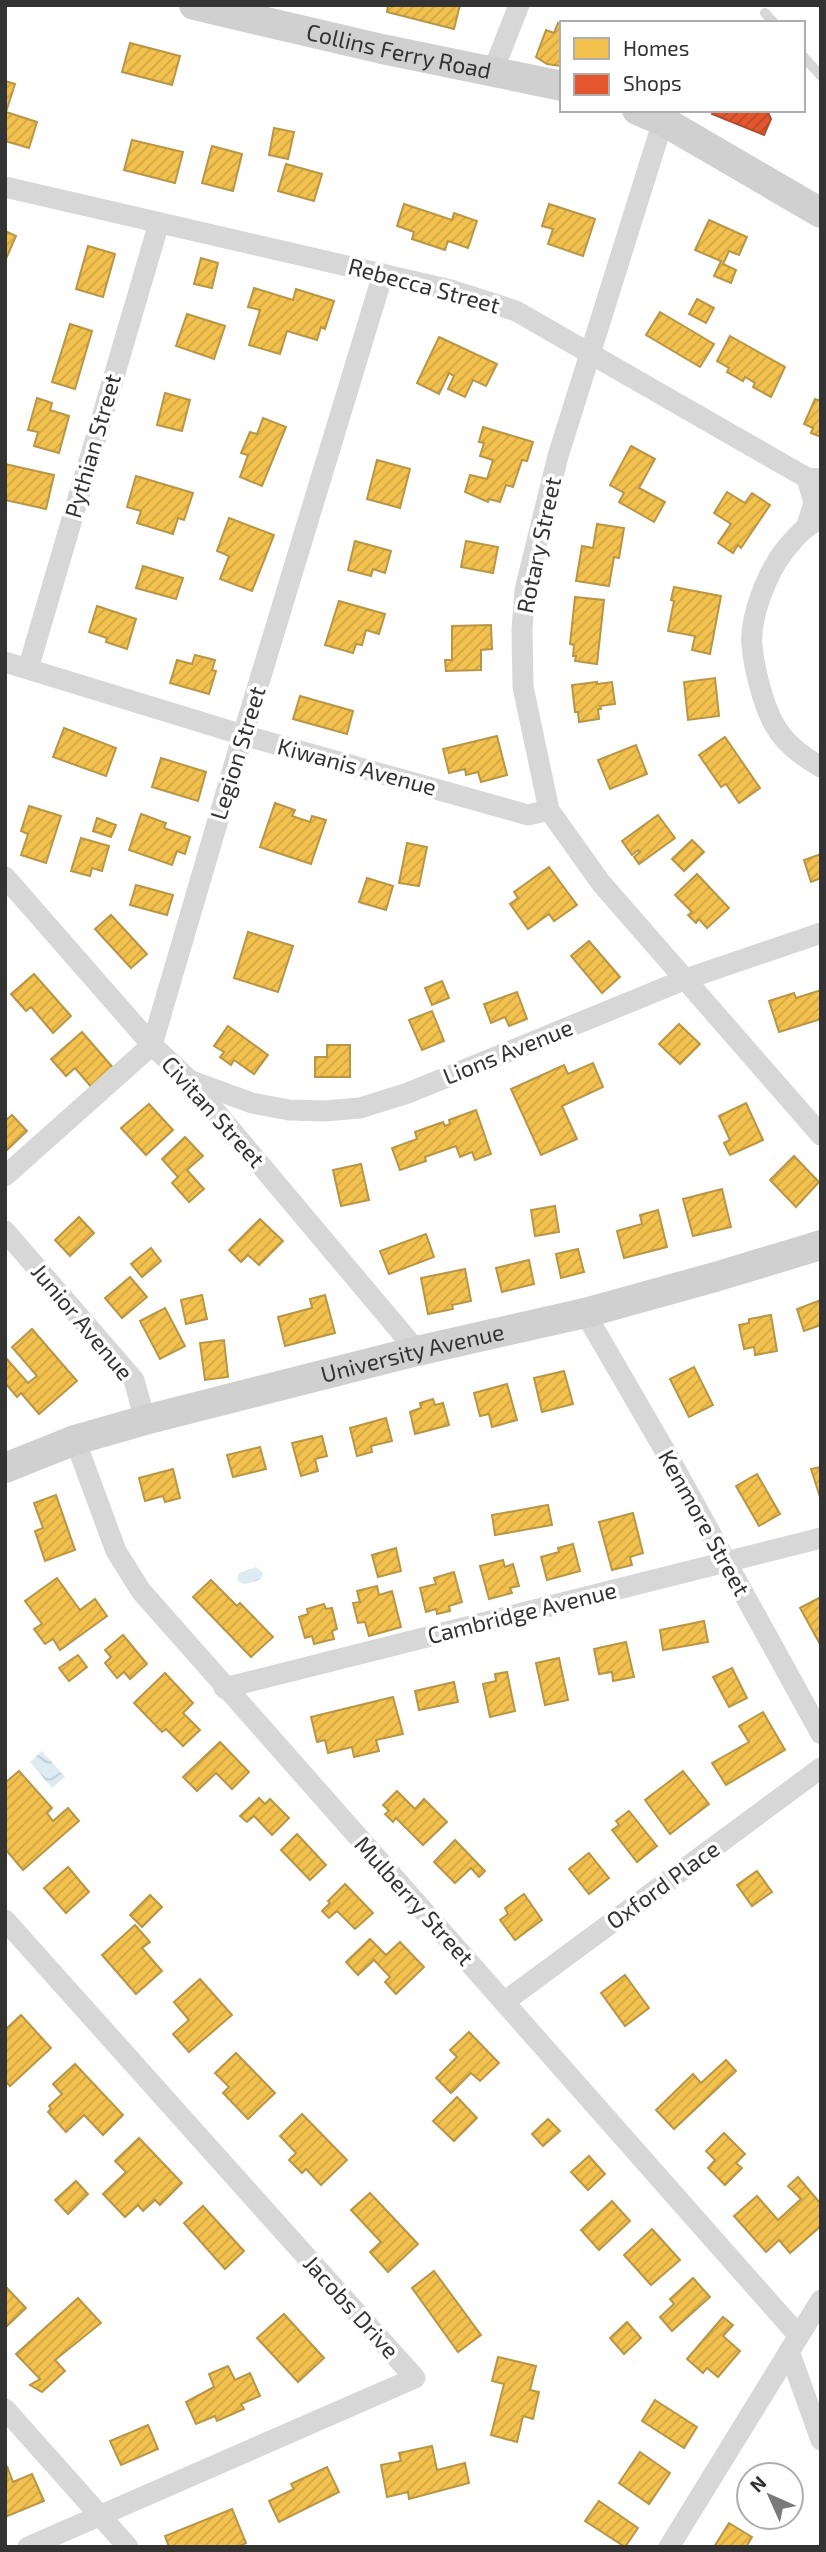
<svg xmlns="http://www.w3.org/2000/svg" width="826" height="2552" font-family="'Exo 2',sans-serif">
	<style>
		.water { fill: url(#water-waves) }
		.homes { fill: url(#homes-hatch); stroke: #b99646; stroke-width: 2 }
		.shops { fill: url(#shops-hatch); stroke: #af4c30; stroke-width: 2 }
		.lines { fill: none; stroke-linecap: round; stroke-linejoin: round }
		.lane { stroke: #d7d7d7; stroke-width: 10 }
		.street { stroke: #d7d7d7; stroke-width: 21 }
		.secondary { stroke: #d0d0d0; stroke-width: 30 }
		.labels { text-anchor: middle; stroke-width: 7; stroke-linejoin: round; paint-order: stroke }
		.street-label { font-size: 23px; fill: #333; stroke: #fff }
	</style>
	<defs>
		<pattern id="water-waves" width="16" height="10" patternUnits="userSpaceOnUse" patternTransform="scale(1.75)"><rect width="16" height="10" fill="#ddebf3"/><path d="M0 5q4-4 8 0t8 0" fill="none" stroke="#becad1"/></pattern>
		<pattern id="homes-hatch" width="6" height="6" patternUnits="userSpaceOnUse" patternTransform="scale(1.75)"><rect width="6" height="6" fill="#f2c14e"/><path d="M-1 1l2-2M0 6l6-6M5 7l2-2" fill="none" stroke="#d0a645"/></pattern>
		<pattern id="shops-hatch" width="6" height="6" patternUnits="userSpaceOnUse" patternTransform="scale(1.75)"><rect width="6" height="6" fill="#e4572e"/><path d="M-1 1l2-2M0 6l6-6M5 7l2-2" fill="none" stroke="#b94928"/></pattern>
	</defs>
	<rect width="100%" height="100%" fill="#fff"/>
	<!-- water -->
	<g class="water">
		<path d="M 256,1567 L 263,1573 L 261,1579 C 252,1582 243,1588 237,1579 L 239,1573 Z"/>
		<polygon points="42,1751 65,1777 52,1788 30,1762"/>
	</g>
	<!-- homes -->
	<g class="homes">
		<polygon points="388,5 460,5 454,29 387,12"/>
		<polygon points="558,23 562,24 561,66 547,64 536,57 546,30 554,33"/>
		<polygon points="130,43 180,56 172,85 122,72"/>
		<polygon points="5,81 15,84 6,112 37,122 29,148 5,141"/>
		<polygon points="274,128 294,132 288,159 269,155"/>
		<polygon points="132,140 183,152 175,183 124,170"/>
		<polygon points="212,146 242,154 233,191 202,183"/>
		<polygon points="286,164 322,174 314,201 278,191"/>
		<polygon points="404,204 452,220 454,213 477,221 468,248 448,241 445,250 412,239 414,232 397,226"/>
		<polygon points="549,204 595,219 583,256 548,244 553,229 542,226"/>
		<polygon points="709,220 747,237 739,255 729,251 723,264 736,270 731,283 714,276 721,261 695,250"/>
		<polygon points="5,231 16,236 5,261"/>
		<polygon points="88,246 115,254 103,297 76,289"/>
		<polygon points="201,258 218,263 212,288 194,284"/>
		<polygon points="254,288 293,300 296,289 334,301 325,329 321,327 317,340 287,331 280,354 249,345 260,310 248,307"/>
		<polygon points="697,299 714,308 706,323 689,314"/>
		<polygon points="660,312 714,344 700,367 646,335"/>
		<polygon points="187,314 225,326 214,359 176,346"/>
		<polygon points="70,324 92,331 75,389 52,382"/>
		<polygon points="730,336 785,367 771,397 753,387 755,383 745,377 743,381 727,372 729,368 717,361"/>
		<polygon points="439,337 497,364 486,386 473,380 465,397 448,389 454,376 449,373 439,394 417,383"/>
		<polygon points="165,393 190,400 182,431 157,425"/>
		<polygon points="37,398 52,403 50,410 69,416 59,453 34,446 38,432 28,430"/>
		<polygon points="815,399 821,401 821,437 811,433 813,428 804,424"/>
		<polygon points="263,418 286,427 262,486 240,477 248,455 241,453 250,432 257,434"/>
		<polygon points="483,427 533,442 527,461 522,460 513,487 506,485 500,502 489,499 488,502 465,492 470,475 487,479 493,460 480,456 484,443 479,442"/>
		<polygon points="631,446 655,459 639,488 665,502 654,522 619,502 624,493 610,485"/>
		<polygon points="377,460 410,469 400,508 367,499"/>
		<polygon points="5,464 54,475 46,509 5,500"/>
		<polygon points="136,476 193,493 184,520 178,518 173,534 137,523 141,511 127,507"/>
		<polygon points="727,492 745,503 752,493 770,505 741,548 738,545 733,553 718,543 731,524 714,513"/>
		<polygon points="229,518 274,535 252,591 220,579 229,556 217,551"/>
		<polygon points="597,524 624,528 619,558 614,557 609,586 576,581 582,546 593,548"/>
		<polygon points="355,541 391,551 385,573 373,569 371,576 348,570"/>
		<polygon points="466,541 498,547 493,573 461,567"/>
		<polygon points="143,566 183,578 176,599 136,588"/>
		<polygon points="674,587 721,596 710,654 692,650 695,636 668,631 674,601 671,600"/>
		<polygon points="575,597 604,600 597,664 575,661 576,656 573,656 574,645 570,644"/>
		<polygon points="339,601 385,614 379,634 366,630 362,645 356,644 353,653 325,645"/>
		<polygon points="97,606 136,619 127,649 106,642 107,638 89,632"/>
		<polygon points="491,625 492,649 481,650 481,670 446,671 445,660 452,660 452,626"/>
		<polygon points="195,655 215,660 212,670 216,671 209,694 170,683 177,660 192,664"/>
		<polygon points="715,678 719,716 688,720 684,682"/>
		<polygon points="597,682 597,684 612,682 615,704 600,706 601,709 598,709 599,719 579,722 578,712 575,712 572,685"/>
		<polygon points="300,696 353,711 347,734 293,719"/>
		<polygon points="64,728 116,748 106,776 53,757"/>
		<polygon points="497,736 507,775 481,782 478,772 466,775 465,769 449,773 443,749"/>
		<polygon points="725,737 760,788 739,803 726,784 721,787 699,755"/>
		<polygon points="636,745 647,774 610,789 598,760"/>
		<polygon points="161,758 206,772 198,801 152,787"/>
		<polygon points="275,803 295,810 292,816 310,822 312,816 326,820 311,864 260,847"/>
		<polygon points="29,806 61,816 46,863 21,855 28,834 21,831"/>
		<polygon points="141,814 166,823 164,828 190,837 185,854 177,851 172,865 129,850"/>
		<polygon points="658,815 675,838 639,864 634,857 640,852 638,850 632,855 622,841"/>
		<polygon points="97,818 116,825 111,837 93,831"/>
		<polygon points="81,838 109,846 102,871 92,868 90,876 71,871"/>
		<polygon points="692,840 704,852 684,871 672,859"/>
		<polygon points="407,843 427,847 419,886 399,883"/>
		<polygon points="821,854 821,878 811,882 804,860"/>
		<polygon points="549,867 577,905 554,921 549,914 528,929 510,904 518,898 514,892"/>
		<polygon points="697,874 729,908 707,928 699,919 696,923 688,915 692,912 675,895"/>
		<polygon points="367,878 393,886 386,910 359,902"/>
		<polygon points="136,885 173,895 167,915 130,905"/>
		<polygon points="111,915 147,954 131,968 95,929"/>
		<polygon points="248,932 293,946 278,992 234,978"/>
		<polygon points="589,941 620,977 602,993 571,956"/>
		<polygon points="34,974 71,1016 53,1033 31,1007 26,1011 11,994"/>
		<polygon points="442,981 449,998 432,1005 425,988"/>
		<polygon points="821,990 821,1019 779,1032 769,1001 794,993 796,998"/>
		<polygon points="517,992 527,1019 509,1026 505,1017 491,1023 484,1004"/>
		<polygon points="432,1011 444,1041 422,1050 409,1020"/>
		<polygon points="679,1024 700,1044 680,1064 659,1044"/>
		<polygon points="228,1026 268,1055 254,1074 234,1060 231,1065 220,1057 224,1052 214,1046"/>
		<polygon points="82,1032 115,1070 93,1089 75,1068 66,1076 51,1059"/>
		<polygon points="327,1045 350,1045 350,1077 315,1077 315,1057 327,1057"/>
		<polygon points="593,1063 603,1087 562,1106 577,1139 541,1155 511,1089 564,1065 568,1074"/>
		<polygon points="746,1103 763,1140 730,1155 724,1143 730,1140 719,1116"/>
		<polygon points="149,1104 173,1130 146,1155 121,1128"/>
		<polygon points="476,1110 491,1154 475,1160 472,1152 460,1157 456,1146 425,1157 426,1161 400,1170 392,1148 417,1139 415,1132 443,1122 445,1126 450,1124 449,1120"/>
		<polygon points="12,1115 27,1131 5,1152 5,1121"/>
		<polygon points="185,1137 203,1156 187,1170 204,1189 189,1202 172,1183 178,1177 162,1159"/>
		<polygon points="794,1156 819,1182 796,1207 770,1180"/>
		<polygon points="361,1164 369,1200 341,1206 333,1170"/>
		<polygon points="722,1189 731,1227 693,1236 683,1199"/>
		<polygon points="555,1206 559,1232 535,1236 531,1210"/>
		<polygon points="658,1210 667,1247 624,1258 617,1231 642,1224 640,1215"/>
		<polygon points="79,1217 94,1233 70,1256 55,1240"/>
		<polygon points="260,1219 283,1241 259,1265 248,1255 241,1262 229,1250"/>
		<polygon points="426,1234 434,1257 389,1274 380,1251"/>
		<polygon points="151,1248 161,1261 142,1277 131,1264"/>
		<polygon points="578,1249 584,1272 561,1278 556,1254"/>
		<polygon points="529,1260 534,1284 502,1292 496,1268"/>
		<polygon points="465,1269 471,1301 452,1305 453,1309 428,1314 421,1278"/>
		<polygon points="130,1277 147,1297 122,1318 105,1298"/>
		<polygon points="202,1295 207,1319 186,1324 181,1300"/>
		<polygon points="325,1295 335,1333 285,1346 278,1317 312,1308 310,1299"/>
		<polygon points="821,1300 821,1325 804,1331 797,1309"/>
		<polygon points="165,1308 185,1346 160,1359 140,1321"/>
		<polygon points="771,1315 777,1351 755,1355 754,1347 744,1349 739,1325 749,1323 749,1319"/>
		<polygon points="32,1329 77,1381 39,1414 21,1393 17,1397 5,1383 5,1357 28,1383 37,1376 12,1347"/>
		<polygon points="224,1340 228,1377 205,1380 200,1343"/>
		<polygon points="694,1367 713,1405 689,1417 670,1379"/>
		<polygon points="564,1371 573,1404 542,1412 534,1378"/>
		<polygon points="507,1384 517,1420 492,1427 489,1414 480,1416 474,1393"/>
		<polygon points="433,1399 435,1405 443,1403 449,1425 415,1434 410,1412 421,1408 420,1403"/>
		<polygon points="386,1418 392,1441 371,1446 372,1452 357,1456 350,1428"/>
		<polygon points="322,1436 327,1456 315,1459 318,1471 301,1476 292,1443"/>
		<polygon points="260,1447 266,1469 233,1477 227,1455"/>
		<polygon points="821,1467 821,1500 811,1469"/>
		<polygon points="173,1469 180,1498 165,1502 163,1496 145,1501 139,1478"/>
		<polygon points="757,1474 780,1514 759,1526 736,1486"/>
		<polygon points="56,1495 75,1550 45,1561 35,1531 43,1528 34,1503"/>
		<polygon points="548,1505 552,1525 495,1535 492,1515"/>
		<polygon points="633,1513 643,1553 630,1557 632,1565 612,1570 599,1522"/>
		<polygon points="573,1544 580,1571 547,1580 541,1557 559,1552 558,1548"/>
		<polygon points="396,1548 401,1571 378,1577 372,1555"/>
		<polygon points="503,1560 505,1567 513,1564 519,1586 510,1588 512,1593 489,1599 480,1566"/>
		<polygon points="454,1572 462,1602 449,1606 450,1611 437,1614 436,1609 426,1612 420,1588 436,1584 434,1578"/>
		<polygon points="57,1578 80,1610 95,1599 107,1616 60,1650 53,1639 45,1644 34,1629 42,1624 25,1601"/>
		<polygon points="211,1580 237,1606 240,1603 273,1637 251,1657 193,1597"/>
		<polygon points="377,1586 379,1595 392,1591 401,1627 369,1636 365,1622 358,1623 353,1603 360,1602 357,1591"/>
		<polygon points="821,1597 821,1646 800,1608"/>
		<polygon points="324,1604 326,1609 332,1608 337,1629 332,1631 334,1639 314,1644 312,1636 305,1638 299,1617 308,1614 307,1609"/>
		<polygon points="704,1621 708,1642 663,1650 660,1630"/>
		<polygon points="123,1635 147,1664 130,1679 124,1672 117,1678 105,1663 111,1657 105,1650"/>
		<polygon points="626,1642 634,1677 613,1681 612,1672 599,1674 594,1649"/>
		<polygon points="78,1655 87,1667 69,1681 59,1668"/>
		<polygon points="559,1658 568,1700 545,1705 536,1663"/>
		<polygon points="732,1668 747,1698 729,1707 713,1677"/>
		<polygon points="507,1672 515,1711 490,1717 483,1684 496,1681 495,1674"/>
		<polygon points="165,1673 193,1703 183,1713 200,1730 183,1746 166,1729 162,1732 134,1703"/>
		<polygon points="454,1682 458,1702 419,1710 415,1691"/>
		<polygon points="393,1697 403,1734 376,1740 379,1751 354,1757 352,1747 328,1753 325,1740 317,1742 311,1717"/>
		<polygon points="763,1712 785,1750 726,1785 712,1763 749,1742 739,1726"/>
		<polygon points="220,1742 249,1772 232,1789 216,1773 197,1791 183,1777"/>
		<polygon points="19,1771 52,1808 47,1813 53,1821 68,1808 79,1821 23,1870 5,1849 5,1783"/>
		<polygon points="683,1771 709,1804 670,1834 645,1800"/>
		<polygon points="397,1791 415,1809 424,1799 447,1822 423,1845 396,1818 393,1822 385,1814 389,1811 383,1805"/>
		<polygon points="259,1798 265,1804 270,1799 289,1818 272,1835 254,1816 247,1822 240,1816"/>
		<polygon points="629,1811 657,1846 637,1862 612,1830 619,1825 616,1821"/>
		<polygon points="297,1834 326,1865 310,1880 281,1850"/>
		<polygon points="455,1840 485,1871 479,1877 471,1868 455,1883 434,1862"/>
		<polygon points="589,1853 609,1878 589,1894 569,1869"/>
		<polygon points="68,1867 89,1892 66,1913 44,1888"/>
		<polygon points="757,1871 772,1892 752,1906 737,1885"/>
		<polygon points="345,1884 373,1913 355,1929 337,1911 329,1918 322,1911 330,1903 328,1901"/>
		<polygon points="524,1894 542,1920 515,1940 500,1920 508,1914 505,1908"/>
		<polygon points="150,1895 162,1907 142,1927 130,1915"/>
		<polygon points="135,1925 150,1942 142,1948 162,1971 136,1994 102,1955"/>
		<polygon points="370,1939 386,1955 400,1942 424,1967 396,1994 385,1982 390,1977 374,1960 358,1975 346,1962"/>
		<polygon points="625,1975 649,2008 625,2026 601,1993"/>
		<polygon points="200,1979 232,2015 189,2052 173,2034 189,2020 174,2002"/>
		<polygon points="21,2015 51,2048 10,2086 5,2081 5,2030"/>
		<polygon points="469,2032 499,2063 480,2081 471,2073 451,2093 436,2078 457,2057 450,2050"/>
		<polygon points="236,2053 275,2093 248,2119 223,2093 229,2087 215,2073"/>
		<polygon points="726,2060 736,2071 674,2129 656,2110 693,2074 701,2083"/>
		<polygon points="75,2064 123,2115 103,2135 84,2115 66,2132 48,2112 51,2109 49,2106 62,2094 53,2084"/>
		<polygon points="457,2097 477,2118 454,2141 433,2121"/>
		<polygon points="302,2114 347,2160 321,2185 306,2169 302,2173 289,2160 296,2153 280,2136"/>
		<polygon points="548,2119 560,2131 543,2146 532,2134"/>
		<polygon points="724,2133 745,2154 736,2163 742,2168 725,2185 708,2168 715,2160 706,2151"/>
		<polygon points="139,2138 182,2183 160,2205 155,2200 143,2211 138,2205 125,2217 103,2194 126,2172 115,2161"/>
		<polygon points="589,2156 605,2174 588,2190 571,2172"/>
		<polygon points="798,2177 821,2204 821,2226 790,2253 779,2240 766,2252 734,2216 757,2196 778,2220 801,2199 788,2186"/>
		<polygon points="76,2181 88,2194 68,2214 55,2200"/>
		<polygon points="370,2193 418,2244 388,2272 370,2252 381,2242 351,2210"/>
		<polygon points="612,2201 630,2221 599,2250 581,2230"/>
		<polygon points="203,2206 244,2251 225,2269 184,2223"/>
		<polygon points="652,2229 680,2260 651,2285 624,2255"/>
		<polygon points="434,2271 481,2335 458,2352 412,2288"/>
		<polygon points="693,2278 710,2297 672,2331 660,2317 674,2304 670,2299"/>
		<polygon points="5,2286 26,2308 7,2326 5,2324"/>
		<polygon points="78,2298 101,2323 55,2360 65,2371 42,2392 30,2385 40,2379 16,2354"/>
		<polygon points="284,2314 324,2358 298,2382 257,2338"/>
		<polygon points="723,2317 733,2325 723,2336 740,2351 718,2377 707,2368 703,2373 687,2359"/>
		<polygon points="627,2322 641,2338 624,2354 610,2338"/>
		<polygon points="498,2357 536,2366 530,2390 539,2392 533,2419 523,2416 517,2442 491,2435 504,2384 492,2381"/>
		<polygon points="228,2366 235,2380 250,2373 260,2396 241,2404 244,2409 217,2421 215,2416 196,2424 186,2402 214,2387 209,2374"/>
		<polygon points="655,2400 697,2427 684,2448 642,2421"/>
		<polygon points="148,2425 158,2449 121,2465 110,2441"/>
		<polygon points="432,2446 437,2470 465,2463 469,2483 409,2499 408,2492 387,2497 381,2465 401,2461 399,2453"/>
		<polygon points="640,2452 670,2473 649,2504 619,2483"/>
		<polygon points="7,2466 13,2482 32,2474 44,2501 5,2517"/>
		<polygon points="327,2467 339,2492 279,2522 269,2501 294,2489 291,2484"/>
		<polygon points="791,2491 800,2497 791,2512"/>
		<polygon points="599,2501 638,2528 625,2547 585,2521"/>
		<polygon points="232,2509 246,2543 238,2547 169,2547 165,2536"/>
		<polygon points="765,2517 788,2517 781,2527"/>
		<polygon points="729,2523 752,2537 746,2547 714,2547"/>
	</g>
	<!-- shops -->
	<polygon class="shops" points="714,110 767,110 771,119 764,135 712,114"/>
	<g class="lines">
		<!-- lane -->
		<g class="lane">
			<polyline points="765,13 774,23"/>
			<polyline points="803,56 821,76"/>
		</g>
		<!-- street -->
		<g class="street">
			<polyline points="493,71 519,5"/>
			<polyline points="663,121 558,456 525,590 522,629 523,687 549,810 601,883 821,1135"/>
			<polyline points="5,187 451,290 516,311 807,478 821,479"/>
			<path d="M 821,519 C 804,526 796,537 785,550 C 768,571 749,618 752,646 C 754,667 763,705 774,724 C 784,743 803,757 821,767"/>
			<polyline points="807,525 814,503 807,478"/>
			<polyline points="5,662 243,735 528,815 549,810"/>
			<polyline points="28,669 159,223"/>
			<polyline points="5,877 152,1045 189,1080 417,1351"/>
			<polyline points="189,1080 252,1103 289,1110 324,1111 360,1108 408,1093 686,979 821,933"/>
			<polyline points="5,1176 152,1045 243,735 383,274"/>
			<polyline points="5,1231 134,1380 145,1420"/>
			<polyline points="585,1313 668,1456 821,1734"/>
			<polyline points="75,1440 116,1551 141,1591 798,2335"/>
			<polyline points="224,1688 821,1538"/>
			<polyline points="5,1920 415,2378 28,2547"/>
			<polyline points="504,2002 821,1768"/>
			<polyline points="789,2351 821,2440"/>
			<polyline points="5,2409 128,2547"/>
			<polyline points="669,2547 821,2300"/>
		</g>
		<!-- secondary -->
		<g class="secondary">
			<path id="s1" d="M 194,5 L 382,49 L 562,86"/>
			<polyline points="637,110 665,122 821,213"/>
			<path id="s2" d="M 5,1468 L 75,1440 L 145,1420 L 417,1351 L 585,1313 L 715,1277 L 821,1245"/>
		</g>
	</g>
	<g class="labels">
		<!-- street labels -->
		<g class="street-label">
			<text dy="8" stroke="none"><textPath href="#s1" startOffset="210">Collins Ferry Road</textPath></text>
			<text transform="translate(424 286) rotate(15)" y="8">Rebecca Street</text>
			<text transform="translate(93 446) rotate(-74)" y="8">Pythian Street</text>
			<text transform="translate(539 545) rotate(-78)" y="8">Rotary Street</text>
			<text transform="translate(238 753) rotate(-73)" y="8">Legion Street</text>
			<text transform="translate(357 767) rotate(15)" y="8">Kiwanis Avenue</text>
			<text transform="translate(508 1052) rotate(-22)" y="8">Lions Avenue</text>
			<text transform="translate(213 1112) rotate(48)" y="8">Civitan Street</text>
			<text transform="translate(82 1322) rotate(50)" y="8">Junior Avenue</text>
			<text dy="8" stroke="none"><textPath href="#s2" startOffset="424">University Avenue</textPath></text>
			<text transform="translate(704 1523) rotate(61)" y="8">Kenmore Street</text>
			<text transform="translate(522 1613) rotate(-14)" y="8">Cambridge Avenue</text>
			<text transform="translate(663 1885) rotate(-36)" y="8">Oxford Place</text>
			<text transform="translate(414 1901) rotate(48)" y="8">Mulberry Street</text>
			<text transform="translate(351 2307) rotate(48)" y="8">Jacobs Drive</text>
		</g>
	</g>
	<!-- border -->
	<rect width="826" height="2552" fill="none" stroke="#333333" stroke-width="14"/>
	<!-- legend -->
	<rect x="560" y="21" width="245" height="91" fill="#ffffff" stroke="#adadad" stroke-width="2"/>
	<rect x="574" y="38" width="35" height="21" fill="#f2c14e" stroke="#adadad" stroke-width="2"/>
	<text x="623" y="56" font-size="21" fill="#333333">Homes</text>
	<rect x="574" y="74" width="35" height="21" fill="#e4572e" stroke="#adadad" stroke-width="2"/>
	<text x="623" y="91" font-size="21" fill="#333333">Shops</text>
	<!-- north arrow -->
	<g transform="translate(770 2496) rotate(315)"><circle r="33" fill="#ffffff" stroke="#adadad" stroke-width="2"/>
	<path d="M0-5L12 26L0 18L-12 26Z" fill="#7a7a7a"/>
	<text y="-10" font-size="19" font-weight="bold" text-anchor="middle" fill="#333333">N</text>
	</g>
</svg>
